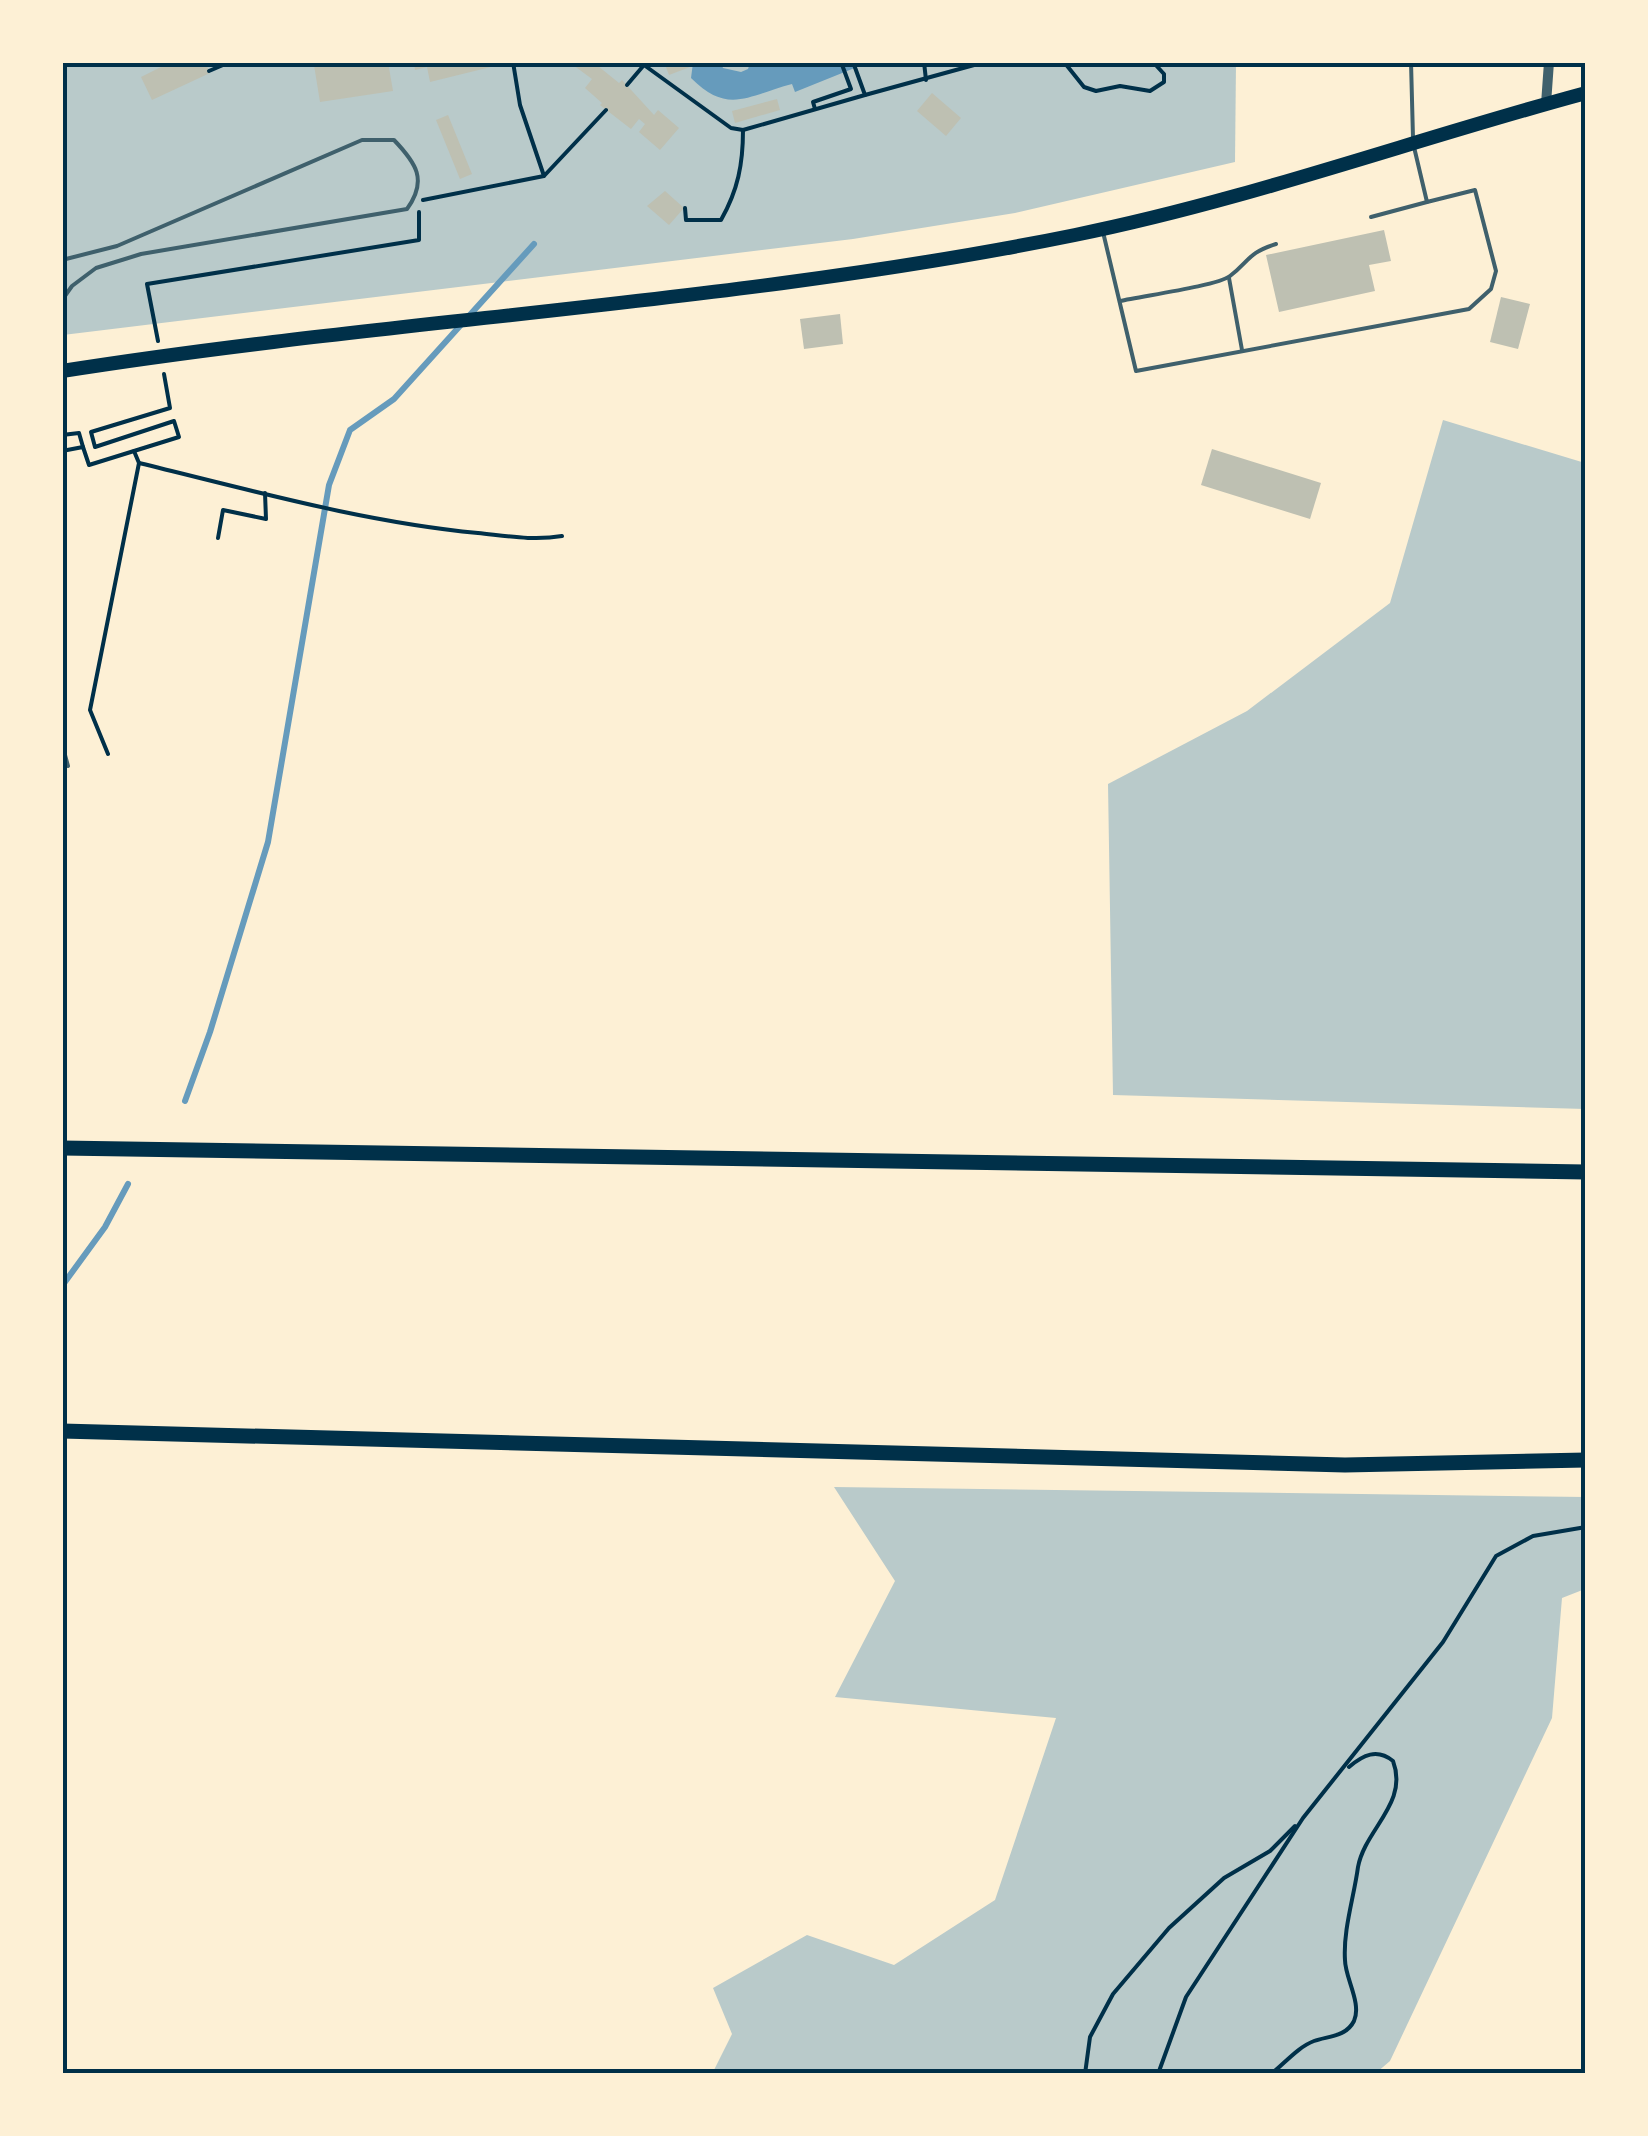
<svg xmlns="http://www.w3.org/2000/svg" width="1648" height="2136" font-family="Lora,serif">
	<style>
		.green { fill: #b9caca }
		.water { fill: #669bbc }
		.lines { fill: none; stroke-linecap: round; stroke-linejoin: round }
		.stream { stroke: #669bbc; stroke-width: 6 }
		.building { fill: #bec0b2 }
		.path { stroke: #003049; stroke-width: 4 }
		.service { stroke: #3f606c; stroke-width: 4 }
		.tertiary { stroke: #3f606c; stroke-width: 10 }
		.primary { stroke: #003049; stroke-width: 14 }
		.motorway { stroke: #003049; stroke-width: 15 }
		.neatline { fill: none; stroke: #003049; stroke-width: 4 }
	</style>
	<rect width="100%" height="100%" fill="#fdf0d5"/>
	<!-- green -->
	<g class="green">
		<polygon points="62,63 1236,63 1235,162 1015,213 853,239 63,335"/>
		<polygon points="1443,420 1585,463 1585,1109 1113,1095 1108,784 1247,711 1390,603"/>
		<polygon points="834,1487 1585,1497 1585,1589 1562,1598 1552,1718 1390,2061 1376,2073 712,2074 732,2034 713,1988 807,1935 894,1965 995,1900 1056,1718 835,1697 895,1581"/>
	</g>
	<!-- water -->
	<path class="water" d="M 693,63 L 721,63 L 723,68 L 741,72 L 748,69 L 750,63 L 867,63 L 795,92 L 792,84 C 747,96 728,115 691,78 Z"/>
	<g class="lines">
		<!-- stream -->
		<g class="stream">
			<polyline points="185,1101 210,1032 268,842 329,485 350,430 394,399 534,244"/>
			<polyline points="62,1286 105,1227 128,1184"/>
		</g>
	</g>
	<!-- building -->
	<g class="building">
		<polygon points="171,62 205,62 210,73 152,100 141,77"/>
		<polygon points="330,62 388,62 393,91 320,102 314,65"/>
		<polygon points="414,62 503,62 503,64 430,82 427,67 415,70"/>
		<polygon points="569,62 593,62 619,83 622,80 654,115 658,110 679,128 660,150 639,132 645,124 639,119 631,129 600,105 602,103 585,88 592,79"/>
		<polygon points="664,62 688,62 690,67 669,75"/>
		<polygon points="932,93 961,118 946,136 917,111"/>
		<polygon points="777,99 780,110 735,123 732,111"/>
		<polygon points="448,115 472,174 460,179 436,120"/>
		<polygon points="665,191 684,208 669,225 647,206"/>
		<polygon points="1384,230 1391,261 1369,265 1375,291 1279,312 1266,255"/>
		<polygon points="1501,297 1530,304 1518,349 1490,342"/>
		<polygon points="840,314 843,344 804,349 800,319"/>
		<polygon points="1212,449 1321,483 1310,519 1201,485"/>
	</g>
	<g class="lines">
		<!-- path -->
		<g class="path">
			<polyline points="513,62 520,105 544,176"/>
			<polyline points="924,62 926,80"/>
			<polyline points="1064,62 1084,87 1096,91 1120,86 1150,91 1164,82 1164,74 1153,62"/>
			<polyline points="644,65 731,128 743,130 865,95 853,62"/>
			<polyline points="209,71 230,62"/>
			<polyline points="627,85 644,65 641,62"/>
			<polyline points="865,95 985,62"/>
			<polyline points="815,109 813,102 851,89 841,62"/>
			<polyline points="423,200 544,176 606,110"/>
			<path d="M 685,208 L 686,220 L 721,220 C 738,190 743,164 743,130"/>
			<polyline points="158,341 147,284 419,240 419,212"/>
			<polyline points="62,435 79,433 83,447"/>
			<polyline points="62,451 83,447 89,465 179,437 174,421 95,447 91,432 170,408 164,374"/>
			<path d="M 139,463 C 251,490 363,522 478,533 C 507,536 534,541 562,536"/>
			<polyline points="218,538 223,510 266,519 265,493"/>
			<polyline points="108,754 90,710 139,463 134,451"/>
			<polyline points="1085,2074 1090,2037 1113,1994 1169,1928 1224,1878 1270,1851 1295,1826"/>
			<polyline points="1158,2074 1186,1997 1303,1818 1443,1642 1496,1556 1533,1536 1586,1527"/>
			<path d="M 1271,2074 C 1285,2063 1298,2047 1314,2041 C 1328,2036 1346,2037 1354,2021 C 1362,2003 1345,1978 1345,1960 C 1343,1930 1354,1897 1358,1867 C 1365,1829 1409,1803 1393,1761 C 1377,1748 1363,1755 1349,1767"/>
		</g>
		<!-- service -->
		<g class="service">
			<polyline points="1411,62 1413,138"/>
			<polyline points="62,63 64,62"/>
			<polyline points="1371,217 1427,202"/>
			<polyline points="1103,232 1136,371 1469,309 1491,289 1496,271 1475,190 1427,202 1414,147"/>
			<path d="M 62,260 L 117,246 L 362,140 L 394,140 C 416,163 428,180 407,209 L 141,254 L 96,268 L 72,286 L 62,300"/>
			<polyline points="1229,278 1242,350"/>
			<path d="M 1120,301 C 1141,296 1217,286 1230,276 C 1250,261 1247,253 1276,244"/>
			<polyline points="62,744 68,766"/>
		</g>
		<!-- tertiary -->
		<polyline class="tertiary" points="1546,104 1549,62"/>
		<!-- primary -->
		<path class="primary" d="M 62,371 C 399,318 741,303 1075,235 C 1248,200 1415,139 1586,93"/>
		<!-- motorway -->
		<g class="motorway">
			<polyline points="62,1148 1586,1172"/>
			<polyline points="62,1431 1345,1465 1586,1460"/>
		</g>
	</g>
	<!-- border -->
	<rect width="1648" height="2136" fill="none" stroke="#fdf0d5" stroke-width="130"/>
	<rect x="65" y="65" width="1518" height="2006" class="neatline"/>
</svg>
